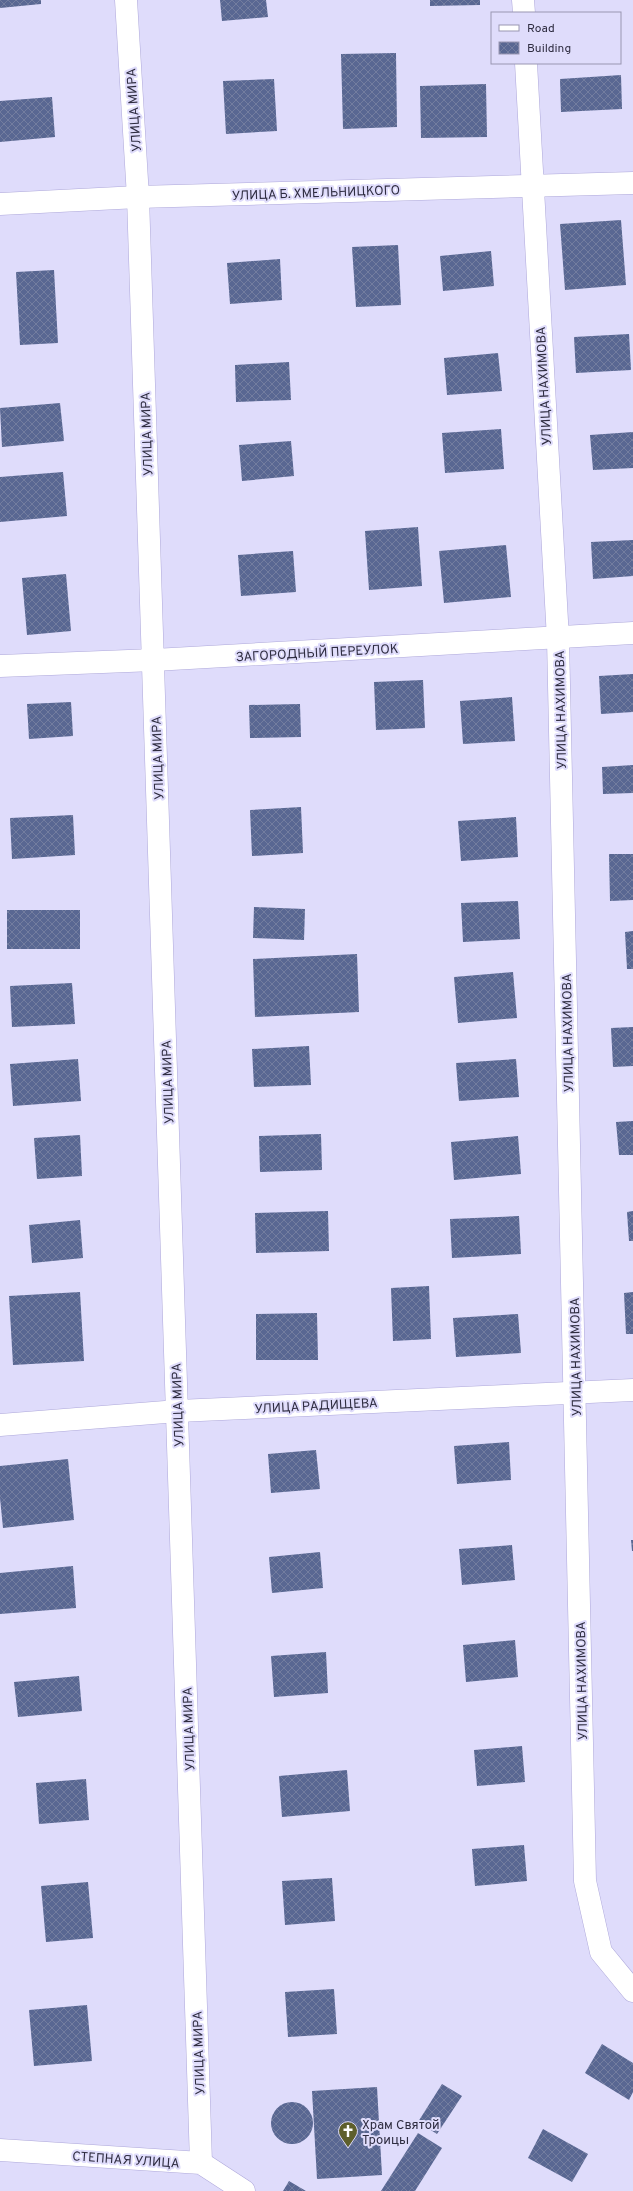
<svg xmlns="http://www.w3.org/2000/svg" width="633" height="2191" font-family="Overpass,sans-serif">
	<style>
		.building { fill: url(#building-cross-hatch) }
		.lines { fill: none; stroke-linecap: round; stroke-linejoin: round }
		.street-casing { stroke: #aea8da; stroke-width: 23 }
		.street { stroke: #fff; stroke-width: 22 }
		.labels { text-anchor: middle; stroke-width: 4; stroke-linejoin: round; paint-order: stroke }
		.street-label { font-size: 13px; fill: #2f2d41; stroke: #dfdcfb }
		.poi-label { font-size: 13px; fill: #2f2d41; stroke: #dfdcfb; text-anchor: start }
	</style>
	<defs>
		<pattern id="building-cross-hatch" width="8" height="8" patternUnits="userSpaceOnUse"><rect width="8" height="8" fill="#596792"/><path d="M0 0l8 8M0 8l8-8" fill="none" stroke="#737d9f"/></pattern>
	</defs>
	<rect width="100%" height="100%" fill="#dfdcfb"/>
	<!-- building -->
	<g class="building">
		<polygon points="0,0 41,0 41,4 0,8"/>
		<polygon points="220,0 266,0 268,17 222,21"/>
		<polygon points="430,0 480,0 480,5 430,6"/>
		<polygon points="396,53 397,127 343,129 341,54"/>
		<polygon points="621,75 622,109 561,112 560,79"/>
		<polygon points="274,79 277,131 226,134 223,81"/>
		<polygon points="486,84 487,137 421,138 420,86"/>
		<polygon points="52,97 55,137 0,142 0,101"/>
		<polygon points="621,220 626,285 565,290 560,224"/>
		<polygon points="398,245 401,305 356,307 352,247"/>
		<polygon points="491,251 494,286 443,291 440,256"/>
		<polygon points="280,259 282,300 230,304 227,263"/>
		<polygon points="54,270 58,343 20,345 16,272"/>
		<polygon points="629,334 631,370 576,373 574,337"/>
		<polygon points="498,353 502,391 447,395 444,358"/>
		<polygon points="289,362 291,400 236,402 235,365"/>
		<polygon points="60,403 64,441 2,447 0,408"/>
		<polygon points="501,429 504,469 445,473 442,433"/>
		<polygon points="633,432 633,468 593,470 590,435"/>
		<polygon points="291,441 294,476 242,481 239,445"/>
		<polygon points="63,472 67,516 0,522 0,477"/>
		<polygon points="418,527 422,586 369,590 365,531"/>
		<polygon points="633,540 633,576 593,579 591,542"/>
		<polygon points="506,545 511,597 444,603 439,551"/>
		<polygon points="293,551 296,592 241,596 238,555"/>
		<polygon points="66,574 71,631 27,635 22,578"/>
		<polygon points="633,674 633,712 601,714 599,676"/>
		<polygon points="423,680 425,728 376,730 374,682"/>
		<polygon points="512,697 515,741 463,744 460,701"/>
		<polygon points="71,702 73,736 29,739 27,704"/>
		<polygon points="300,704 301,737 250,738 249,705"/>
		<polygon points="633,765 633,793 603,794 602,767"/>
		<polygon points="301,807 303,853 252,856 250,810"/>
		<polygon points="73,815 75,855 12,859 10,818"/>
		<polygon points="516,817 518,857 461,861 458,821"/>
		<polygon points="609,854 633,854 633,900 610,901"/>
		<polygon points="518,901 520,939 463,942 461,903"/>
		<polygon points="254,907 305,909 304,940 253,938"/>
		<rect x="7" y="910" width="73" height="39"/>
		<polygon points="633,931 633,969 627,969 625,932"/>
		<polygon points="357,954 359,1012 255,1017 253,959"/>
		<polygon points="513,972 517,1018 458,1023 454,977"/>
		<polygon points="72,983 75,1024 12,1027 10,986"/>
		<polygon points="633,1027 633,1066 613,1067 611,1028"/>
		<polygon points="309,1046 311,1085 254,1087 252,1049"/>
		<polygon points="78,1059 81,1101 13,1106 10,1064"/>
		<polygon points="516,1059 519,1097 459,1101 456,1063"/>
		<polygon points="633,1121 633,1155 619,1155 616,1122"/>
		<polygon points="321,1134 322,1170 260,1172 259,1136"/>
		<polygon points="80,1135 82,1176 37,1179 34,1138"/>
		<polygon points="518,1136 521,1174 454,1180 451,1142"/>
		<polygon points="328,1211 329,1251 256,1253 255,1213"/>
		<polygon points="633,1211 633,1241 629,1241 627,1212"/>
		<polygon points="519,1216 521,1254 452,1258 450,1219"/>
		<polygon points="80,1220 83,1258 32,1263 29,1225"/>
		<polygon points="429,1286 431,1339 393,1341 391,1288"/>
		<polygon points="80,1292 84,1361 13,1365 9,1296"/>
		<polygon points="633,1292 633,1334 626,1334 624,1293"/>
		<polygon points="317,1313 318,1360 256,1360 256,1314"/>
		<polygon points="518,1314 521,1353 456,1357 453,1318"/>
		<polygon points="509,1442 511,1480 457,1484 454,1446"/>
		<polygon points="316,1450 320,1489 271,1493 268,1454"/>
		<polygon points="68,1459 74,1520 3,1528 0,1498 0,1466"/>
		<polygon points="631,1540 633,1540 633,1551 632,1551"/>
		<polygon points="512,1545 515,1580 462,1585 459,1549"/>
		<polygon points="320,1552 323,1588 272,1593 269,1557"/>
		<polygon points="73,1566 76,1608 0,1614 0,1573"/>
		<polygon points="515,1640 518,1677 466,1682 463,1645"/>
		<polygon points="326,1652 328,1693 274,1697 271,1656"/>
		<polygon points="79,1676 82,1711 18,1717 14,1682"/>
		<polygon points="522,1746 525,1782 477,1786 474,1750"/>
		<polygon points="347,1770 350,1811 282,1817 279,1776"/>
		<polygon points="86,1779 89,1820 39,1824 36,1783"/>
		<polygon points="524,1845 527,1881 475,1886 472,1849"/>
		<polygon points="332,1878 335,1921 285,1925 282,1881"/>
		<polygon points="88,1882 93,1938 46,1942 41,1886"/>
		<polygon points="334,1989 337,2034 288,2037 285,1992"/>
		<polygon points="87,2005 92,2061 34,2066 29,2010"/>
		<polygon points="602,2044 633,2063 633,2092 629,2100 585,2073"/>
		<polygon points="442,2084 462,2096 437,2134 418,2122"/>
		<polygon points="377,2087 382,2175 317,2179 312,2091"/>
		<circle cx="292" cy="2123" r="21"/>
		<polygon points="543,2129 588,2154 572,2182 528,2158"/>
		<polygon points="418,2133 442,2148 415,2191 381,2191"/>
		<polygon points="289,2181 306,2191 283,2191"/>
	</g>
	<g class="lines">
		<defs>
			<g id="street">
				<polyline points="126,0 138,197 201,2163"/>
				<polyline points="523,0 524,13"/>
				<polyline points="526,63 558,639 585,1881 601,1952 633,1991"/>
				<polyline points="0,204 138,197 633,183"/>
				<polyline points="0,666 154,660 633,633"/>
				<polyline points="0,1425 178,1411 633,1390"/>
				<polyline points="0,2150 201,2163 244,2191"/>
			</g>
		</defs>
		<!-- street casing -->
		<use href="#street" class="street-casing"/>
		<!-- street -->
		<use href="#street" class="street"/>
	</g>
	<!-- icons -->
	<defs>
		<symbol id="church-pin" viewBox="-11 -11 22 30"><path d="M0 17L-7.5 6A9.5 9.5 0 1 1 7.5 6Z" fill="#5e5f2c" stroke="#dfdcfb"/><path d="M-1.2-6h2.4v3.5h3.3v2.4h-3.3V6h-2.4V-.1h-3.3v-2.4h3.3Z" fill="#fff"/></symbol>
	</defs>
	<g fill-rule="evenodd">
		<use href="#church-pin" x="337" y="2120" width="22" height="30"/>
	</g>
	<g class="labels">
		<!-- street labels -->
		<g class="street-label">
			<text transform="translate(133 110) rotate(-94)" y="5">УЛИЦА МИРА</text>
			<text transform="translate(316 192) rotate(-2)" y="5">УЛИЦА Б. ХМЕЛЬНИЦКОГО</text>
			<text transform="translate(543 386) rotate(-93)" y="5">УЛИЦА НАХИМОВА</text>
			<text transform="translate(146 434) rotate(-92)" y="5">УЛИЦА МИРА</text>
			<text transform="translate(317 652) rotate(-3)" y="5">ЗАГОРОДНЫЙ ПЕРЕУЛОК</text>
			<text transform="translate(560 710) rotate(-91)" y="5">УЛИЦА НАХИМОВА</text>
			<text transform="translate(157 758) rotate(-92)" y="5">УЛИЦА МИРА</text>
			<text transform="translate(567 1033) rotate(-91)" y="5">УЛИЦА НАХИМОВА</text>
			<text transform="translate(167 1082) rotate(-92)" y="5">УЛИЦА МИРА</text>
			<text transform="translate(575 1357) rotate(-91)" y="5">УЛИЦА НАХИМОВА</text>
			<text transform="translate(177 1405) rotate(-92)" y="5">УЛИЦА МИРА</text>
			<text transform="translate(316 1405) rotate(-3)" y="5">УЛИЦА РАДИЩЕВА</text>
			<text transform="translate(581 1681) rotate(-91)" y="5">УЛИЦА НАХИМОВА</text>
			<text transform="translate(188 1729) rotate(-92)" y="5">УЛИЦА МИРА</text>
			<text transform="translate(198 2053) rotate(-92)" y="5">УЛИЦА МИРА</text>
			<text transform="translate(126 2159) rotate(4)" y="5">СТЕПНАЯ УЛИЦА</text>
		</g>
		<!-- poi labels -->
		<g class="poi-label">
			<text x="362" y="2129">Храм Святой<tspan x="362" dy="15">Троицы</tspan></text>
		</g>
	</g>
	<!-- legend -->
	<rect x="491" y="12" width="130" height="52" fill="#dfdcfb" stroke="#9996b1"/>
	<rect x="499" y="25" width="20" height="6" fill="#ffffff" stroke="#9996b1"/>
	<text x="527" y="32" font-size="12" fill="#2f2d41">Road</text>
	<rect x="499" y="42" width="20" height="12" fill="url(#building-cross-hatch)" stroke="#9996b1"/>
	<text x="527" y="52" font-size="12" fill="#2f2d41">Building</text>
</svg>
